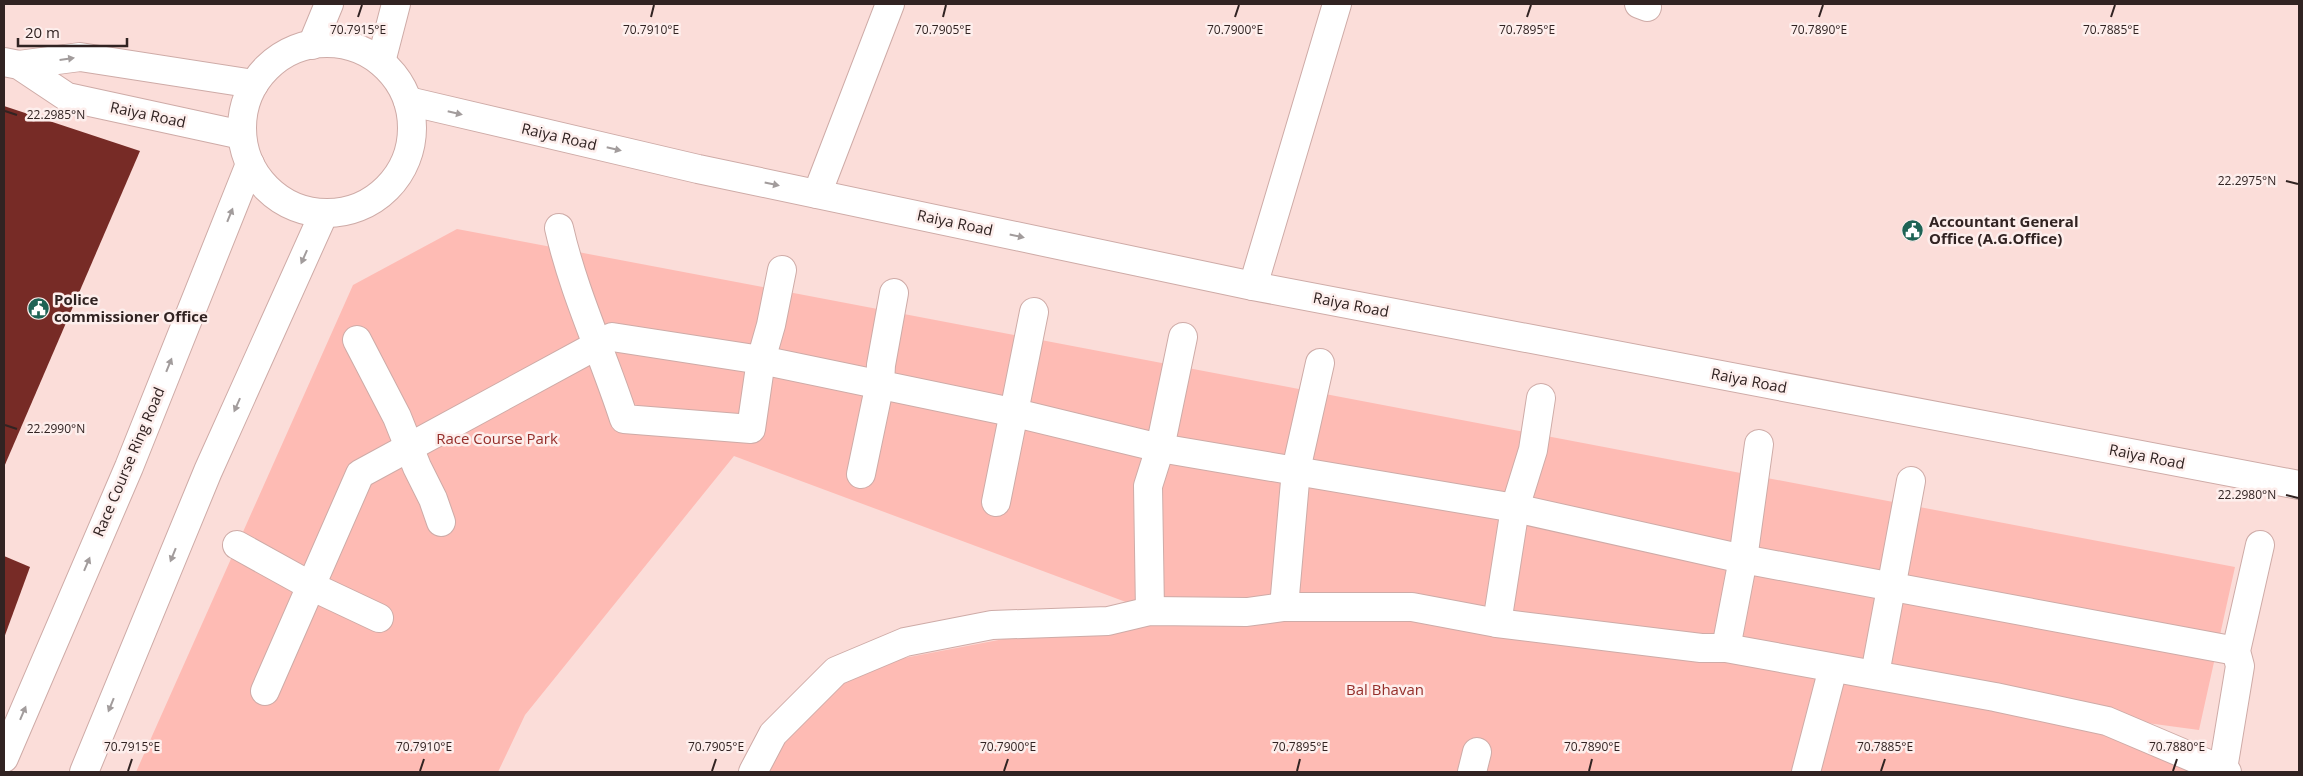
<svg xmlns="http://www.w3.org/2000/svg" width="2303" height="776" font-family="'Open Sans',sans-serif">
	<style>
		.green { fill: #febbb4 }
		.building { fill: #772b26 }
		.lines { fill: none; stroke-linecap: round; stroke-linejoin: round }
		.street-casing { stroke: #ceaba7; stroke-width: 30 }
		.secondary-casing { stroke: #ceaba7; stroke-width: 30 }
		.street { stroke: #fff; stroke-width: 28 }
		.secondary { stroke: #fff; stroke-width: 28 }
		.oneway { fill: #a29c9c }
		.ticks { fill: none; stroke: #312322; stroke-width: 2 }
		.labels { text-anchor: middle; stroke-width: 5; stroke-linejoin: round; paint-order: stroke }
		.street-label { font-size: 15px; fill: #312322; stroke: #fdeeec }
		.poi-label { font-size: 15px; font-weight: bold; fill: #312322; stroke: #fdeeec; text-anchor: start }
		.park-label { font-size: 15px; fill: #952e2a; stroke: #fdeeec }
		.ticks-label { font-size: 12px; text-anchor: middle; fill: #312322; stroke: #fdeeec; stroke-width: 5; stroke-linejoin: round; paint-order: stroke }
	</style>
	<rect width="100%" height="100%" fill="#fbddd9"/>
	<!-- green -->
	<polygon class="green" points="457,229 2235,567 2199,730 2058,711 2197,772 762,772 836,671 1150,611 734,456 525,715 498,772 136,772 353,285"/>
	<!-- building -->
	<g class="building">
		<polygon points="4,106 140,151 4,467"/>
		<polygon points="4,556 30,567 4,638"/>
	</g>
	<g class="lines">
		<defs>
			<g id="street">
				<polyline points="1639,4 1647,7"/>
				<polyline points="817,194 890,4"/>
				<path d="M 559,228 C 574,294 603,354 624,419 L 751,429 L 761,360 L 771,325 L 782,270"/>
				<polyline points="1253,286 1337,4"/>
				<polyline points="357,340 397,417 417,467 433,499 441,522"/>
				<polyline points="861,474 880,383 881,365 894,293"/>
				<polyline points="996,502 1034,312"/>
				<polyline points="237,545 311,586 379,618"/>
				<polyline points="1284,607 1296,470 1320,363"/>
				<polyline points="1150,611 1148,486 1160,448 1183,337"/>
				<polyline points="1497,623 1515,508 1533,450 1541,398"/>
				<polyline points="1726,648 1743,559 1759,444"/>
				<polyline points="1875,674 1911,481"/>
				<polyline points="265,691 360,474 612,337 761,360 1016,413 1160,448 1515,508 1743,559 2236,651"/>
				<polyline points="2223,769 2240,666 2236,651 2260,545"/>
				<polyline points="753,772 773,734 836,671 905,642 992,625 1108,621 1150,611 1247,612 1284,607 1412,607 1497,623 1701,648 1726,648 1995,697 2107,721 2227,772"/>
				<polyline points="1472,772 1477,752"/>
				<polyline points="1806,772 1833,668"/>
			</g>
			<g id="secondary">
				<circle cx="327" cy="128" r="85"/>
				<polyline points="312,45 329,4"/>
				<polyline points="4,62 19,65 67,97 242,135"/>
				<polyline points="381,62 396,4"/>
				<polyline points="19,65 80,57 254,84"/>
				<polyline points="408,101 698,169 1253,286 2299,485"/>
				<polyline points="4,758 129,467 250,164"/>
				<polyline points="84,772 208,471 324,213"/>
			</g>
		</defs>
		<!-- street casing -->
		<use href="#street" class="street-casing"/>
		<!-- secondary casing -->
		<use href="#secondary" class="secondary-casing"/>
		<!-- street -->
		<use href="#street" class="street"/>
		<!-- secondary -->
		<use href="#secondary" class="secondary"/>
	</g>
	<!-- one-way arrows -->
	<defs><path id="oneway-solid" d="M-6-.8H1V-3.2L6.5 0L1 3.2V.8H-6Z" transform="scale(1.25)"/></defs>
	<g class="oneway">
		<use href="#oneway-solid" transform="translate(67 59) rotate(-8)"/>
		<use href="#oneway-solid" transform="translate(455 113) rotate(13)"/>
		<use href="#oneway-solid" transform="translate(614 149) rotate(13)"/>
		<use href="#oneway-solid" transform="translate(772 184) rotate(12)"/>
		<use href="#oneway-solid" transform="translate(230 215) rotate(-68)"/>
		<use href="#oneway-solid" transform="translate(1017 236) rotate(12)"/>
		<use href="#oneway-solid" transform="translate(304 257) rotate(114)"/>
		<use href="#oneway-solid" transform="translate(169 365) rotate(-68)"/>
		<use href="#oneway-solid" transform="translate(237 405) rotate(114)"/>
		<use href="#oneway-solid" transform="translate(173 555) rotate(112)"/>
		<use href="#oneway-solid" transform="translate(87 564) rotate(-67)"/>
		<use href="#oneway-solid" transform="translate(111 705) rotate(112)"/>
		<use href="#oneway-solid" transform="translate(23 713) rotate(-67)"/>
	</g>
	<!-- ticks -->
	<path class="ticks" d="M 358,17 L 362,5M 651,17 L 654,5M 943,17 L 946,5M 1235,17 L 1239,5M 1527,17 L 1531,5M 1819,17 L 1823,5M 2111,17 L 2115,5M 5,111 L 17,115M 2286,181 L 2298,184M 5,425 L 17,429M 2286,495 L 2298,498M 128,771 L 132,759M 420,771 L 424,759M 712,771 L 716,759M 1004,771 L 1008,759M 1297,771 L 1300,759M 1589,771 L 1592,759M 1881,771 L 1885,759M 2173,771 L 2177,759"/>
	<!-- icons -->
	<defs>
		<symbol id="civic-disc" viewBox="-11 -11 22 22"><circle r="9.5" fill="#1e6355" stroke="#fdeeec"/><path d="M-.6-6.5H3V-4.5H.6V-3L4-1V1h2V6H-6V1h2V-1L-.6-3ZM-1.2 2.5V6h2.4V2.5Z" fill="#fff"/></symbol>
	</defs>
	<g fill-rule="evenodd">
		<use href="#civic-disc" x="1900" y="218" width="25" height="25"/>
		<use href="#civic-disc" x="26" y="296" width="25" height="25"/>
	</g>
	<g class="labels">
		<!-- street labels -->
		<g class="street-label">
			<text transform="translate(148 115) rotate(12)" y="5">Raiya Road</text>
			<text transform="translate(559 137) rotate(13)" y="5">Raiya Road</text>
			<text transform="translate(955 223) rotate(12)" y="5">Raiya Road</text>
			<text transform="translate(1351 305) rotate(11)" y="5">Raiya Road</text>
			<text transform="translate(1749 381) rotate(11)" y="5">Raiya Road</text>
			<text transform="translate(2147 457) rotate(11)" y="5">Raiya Road</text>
			<text transform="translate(129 462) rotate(-67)" y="5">Race Course Ring Road</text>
		</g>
		<!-- poi labels -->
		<g class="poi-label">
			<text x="1929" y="227">Accountant General<tspan x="1929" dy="17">Office (A.G.Office)</tspan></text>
			<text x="54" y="305">Police<tspan x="54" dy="17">commissioner Office</tspan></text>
		</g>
		<!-- park labels -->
		<g class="park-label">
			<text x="497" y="444">Race Course Park</text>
			<text x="1385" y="695">Bal Bhavan</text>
		</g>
	</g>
	<g class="ticks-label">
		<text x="358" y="34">70.7915°E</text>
		<text x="651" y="34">70.7910°E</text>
		<text x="943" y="34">70.7905°E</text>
		<text x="1235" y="34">70.7900°E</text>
		<text x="1527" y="34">70.7895°E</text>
		<text x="1819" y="34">70.7890°E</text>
		<text x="2111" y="34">70.7885°E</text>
		<text x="56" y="119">22.2985°N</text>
		<text x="2247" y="185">22.2975°N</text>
		<text x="56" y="433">22.2990°N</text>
		<text x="2247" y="499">22.2980°N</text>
		<text x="132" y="751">70.7915°E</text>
		<text x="424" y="751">70.7910°E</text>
		<text x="716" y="751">70.7905°E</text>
		<text x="1008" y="751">70.7900°E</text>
		<text x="1300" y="751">70.7895°E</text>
		<text x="1592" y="751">70.7890°E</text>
		<text x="1885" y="751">70.7885°E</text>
		<text x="2177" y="751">70.7880°E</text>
	</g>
	<!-- border -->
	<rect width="2303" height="776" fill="none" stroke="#312322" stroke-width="10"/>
	<!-- scale -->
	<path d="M18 38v8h109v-8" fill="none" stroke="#312322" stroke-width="2.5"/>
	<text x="25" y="38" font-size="15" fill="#312322" stroke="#fdeeec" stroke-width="4" paint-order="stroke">20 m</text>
</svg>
